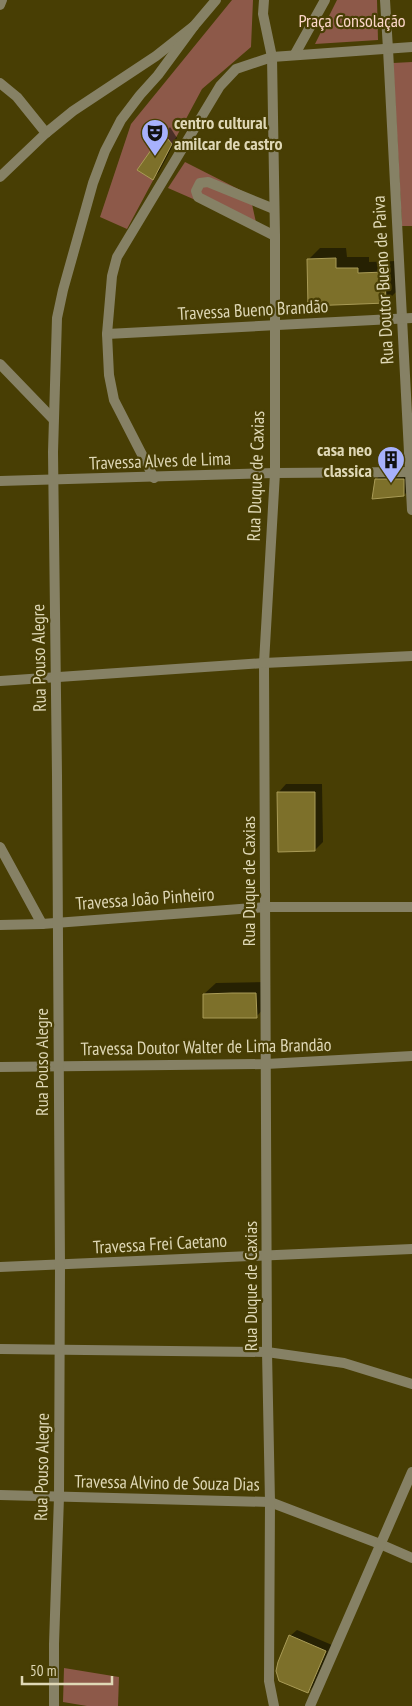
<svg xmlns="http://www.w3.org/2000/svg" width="412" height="1706" font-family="'PT Sans Narrow',sans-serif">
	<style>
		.green { fill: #8d5949 }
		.shadow { fill: #0007 }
		.building { fill: #7d702a; stroke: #a99b56 }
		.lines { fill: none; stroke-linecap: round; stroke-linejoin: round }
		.minor { stroke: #868165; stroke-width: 10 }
		.tertiary { stroke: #868165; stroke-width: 10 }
		.labels { text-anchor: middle; stroke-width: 4.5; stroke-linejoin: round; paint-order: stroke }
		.park-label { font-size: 18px; fill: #fcd6c9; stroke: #483e04 }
		.poi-label { font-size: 18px; font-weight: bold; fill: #dfd8b6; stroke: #483e04; text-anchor: start }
		.street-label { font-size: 18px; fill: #dfd8b6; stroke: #483e04 }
	</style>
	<rect width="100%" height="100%" fill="#483e04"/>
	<!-- green -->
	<g class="green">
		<polygon points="232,0 253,0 251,47 202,89 127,229 100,217 131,124"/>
		<polygon points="337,0 377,0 378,40 315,44"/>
		<polygon points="412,62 412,226 402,226 393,63"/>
		<polygon points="185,162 250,195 257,227 168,188"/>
		<polygon points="64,1668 119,1677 118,1706 87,1706 63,1702"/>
	</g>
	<!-- shadow -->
	<g class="shadow">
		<polygon points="170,127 177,138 159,172 153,178 138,170"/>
		<polygon points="320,248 346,248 347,257 369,257 369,262 396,261 397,291 386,302 308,260"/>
		<polygon points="382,473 409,473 410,489 404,495 376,480"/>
		<polygon points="286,784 322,784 323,842 315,850 278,793"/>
		<polygon points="267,982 267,1005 256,1017 204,994 216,983"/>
		<polygon points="297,1630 332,1645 314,1686 308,1692 290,1636"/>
	</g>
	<!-- building -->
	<g class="building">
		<polygon points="163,133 172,144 153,180 137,170"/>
		<polygon points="336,258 336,268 358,268 358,273 385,272 386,303 308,306 307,259"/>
		<polygon points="375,479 404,479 404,496 372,499"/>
		<polygon points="277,792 315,792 315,851 278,852"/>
		<polygon points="232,993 256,993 257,1018 203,1018 203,994"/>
		<polygon points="289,1635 326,1651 308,1693 279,1681 276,1671 278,1662"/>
	</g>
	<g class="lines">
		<!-- minor -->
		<g class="minor">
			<polyline points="0,5 2,0"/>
			<polyline points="388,49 412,510"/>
			<polyline points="0,83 17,97 46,133"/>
			<polyline points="0,177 46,133 73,111 156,56 194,26 216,0"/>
			<polyline points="274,209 208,182 200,183 196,191 198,197 275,236"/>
			<polyline points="107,334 412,318"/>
			<polyline points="0,364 53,419"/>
			<polyline points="154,478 114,400 109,375 107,334 112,276 117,257 220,86 236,69 272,57"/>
			<polyline points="0,481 275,473 412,472"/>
			<polyline points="0,681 264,663"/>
			<polyline points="0,847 42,924"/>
			<polyline points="0,925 42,924 266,907 412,907"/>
			<polyline points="0,1067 266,1064 412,1056"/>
			<polyline points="0,1267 412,1249"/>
			<polyline points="0,1349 267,1352 344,1363 412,1384"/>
			<polyline points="0,1495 270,1502 380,1544 412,1558"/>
			<polyline points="54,1706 54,1644 59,1497 60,1265 57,775 53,452 57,318 63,290 93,183 105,151 121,120 140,95 158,75 194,26"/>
			<polyline points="310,1706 412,1472"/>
		</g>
		<!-- tertiary -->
		<g class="tertiary">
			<polyline points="264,0 263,14 272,57 275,236 275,473 264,663 267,1352 270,1502 269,1681 274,1706"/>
			<polyline points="385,0 388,49"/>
			<polyline points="295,54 325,0"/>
			<polyline points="272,57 412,47"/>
			<polyline points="264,663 412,656"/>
		</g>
	</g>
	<!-- icons -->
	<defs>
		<symbol id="theatre-pin" viewBox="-11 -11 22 30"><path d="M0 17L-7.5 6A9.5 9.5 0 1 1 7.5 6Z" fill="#a7b1fc" stroke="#483e04"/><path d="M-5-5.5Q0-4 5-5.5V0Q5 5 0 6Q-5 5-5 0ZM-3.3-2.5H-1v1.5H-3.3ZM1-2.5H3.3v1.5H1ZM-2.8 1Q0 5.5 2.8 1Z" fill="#111"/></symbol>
		<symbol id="building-pin" viewBox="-11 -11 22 30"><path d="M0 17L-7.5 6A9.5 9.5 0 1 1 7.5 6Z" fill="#a7b1fc" stroke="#483e04"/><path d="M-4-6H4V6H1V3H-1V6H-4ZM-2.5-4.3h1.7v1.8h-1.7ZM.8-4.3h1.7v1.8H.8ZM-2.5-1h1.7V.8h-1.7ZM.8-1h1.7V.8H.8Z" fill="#111"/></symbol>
	</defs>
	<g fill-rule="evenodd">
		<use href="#theatre-pin" x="139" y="117" width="32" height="43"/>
		<use href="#building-pin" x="375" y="444" width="32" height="43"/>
	</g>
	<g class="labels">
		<!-- park labels -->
		<g class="park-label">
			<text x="352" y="27">Praça Consolação</text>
		</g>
		<!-- poi labels -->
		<g class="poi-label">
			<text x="174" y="129">centro cultural<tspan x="174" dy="21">amilcar de castro</tspan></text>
			<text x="372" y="456" text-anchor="end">casa neo<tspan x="372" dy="21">classica</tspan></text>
		</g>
		<!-- street labels -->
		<g class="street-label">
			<text transform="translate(383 280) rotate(-93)" y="6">Rua Doutor Bueno de Paiva</text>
			<text transform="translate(253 310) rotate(-3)" y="6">Travessa Bueno Brandão</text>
			<text transform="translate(160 461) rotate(-2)" y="6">Travessa Alves de Lima</text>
			<text transform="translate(256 476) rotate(-88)" y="6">Rua Duque de Caxias</text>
			<text transform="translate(39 658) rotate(-91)" y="6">Rua Pouso Alegre</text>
			<text transform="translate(249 881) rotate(-90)" y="6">Rua Duque de Caxias</text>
			<text transform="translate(145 899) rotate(-4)" y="6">Travessa João Pinheiro</text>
			<text transform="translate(206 1047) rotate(-1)" y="6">Travessa Doutor Walter de Lima Brandão</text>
			<text transform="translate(42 1062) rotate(-90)" y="6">Rua Pouso Alegre</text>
			<text transform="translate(160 1244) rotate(-3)" y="6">Travessa Frei Caetano</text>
			<text transform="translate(251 1286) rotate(-90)" y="6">Rua Duque de Caxias</text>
			<text transform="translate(42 1467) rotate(-89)" y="6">Rua Pouso Alegre</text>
			<text transform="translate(167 1483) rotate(1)" y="6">Travessa Alvino de Souza Dias</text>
		</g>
	</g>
	<!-- scale -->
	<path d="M22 1676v8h90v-8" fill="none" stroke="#dfd8b6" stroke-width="2.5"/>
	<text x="30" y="1676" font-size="15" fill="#dfd8b6" stroke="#483e04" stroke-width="4" paint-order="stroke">50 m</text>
</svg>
